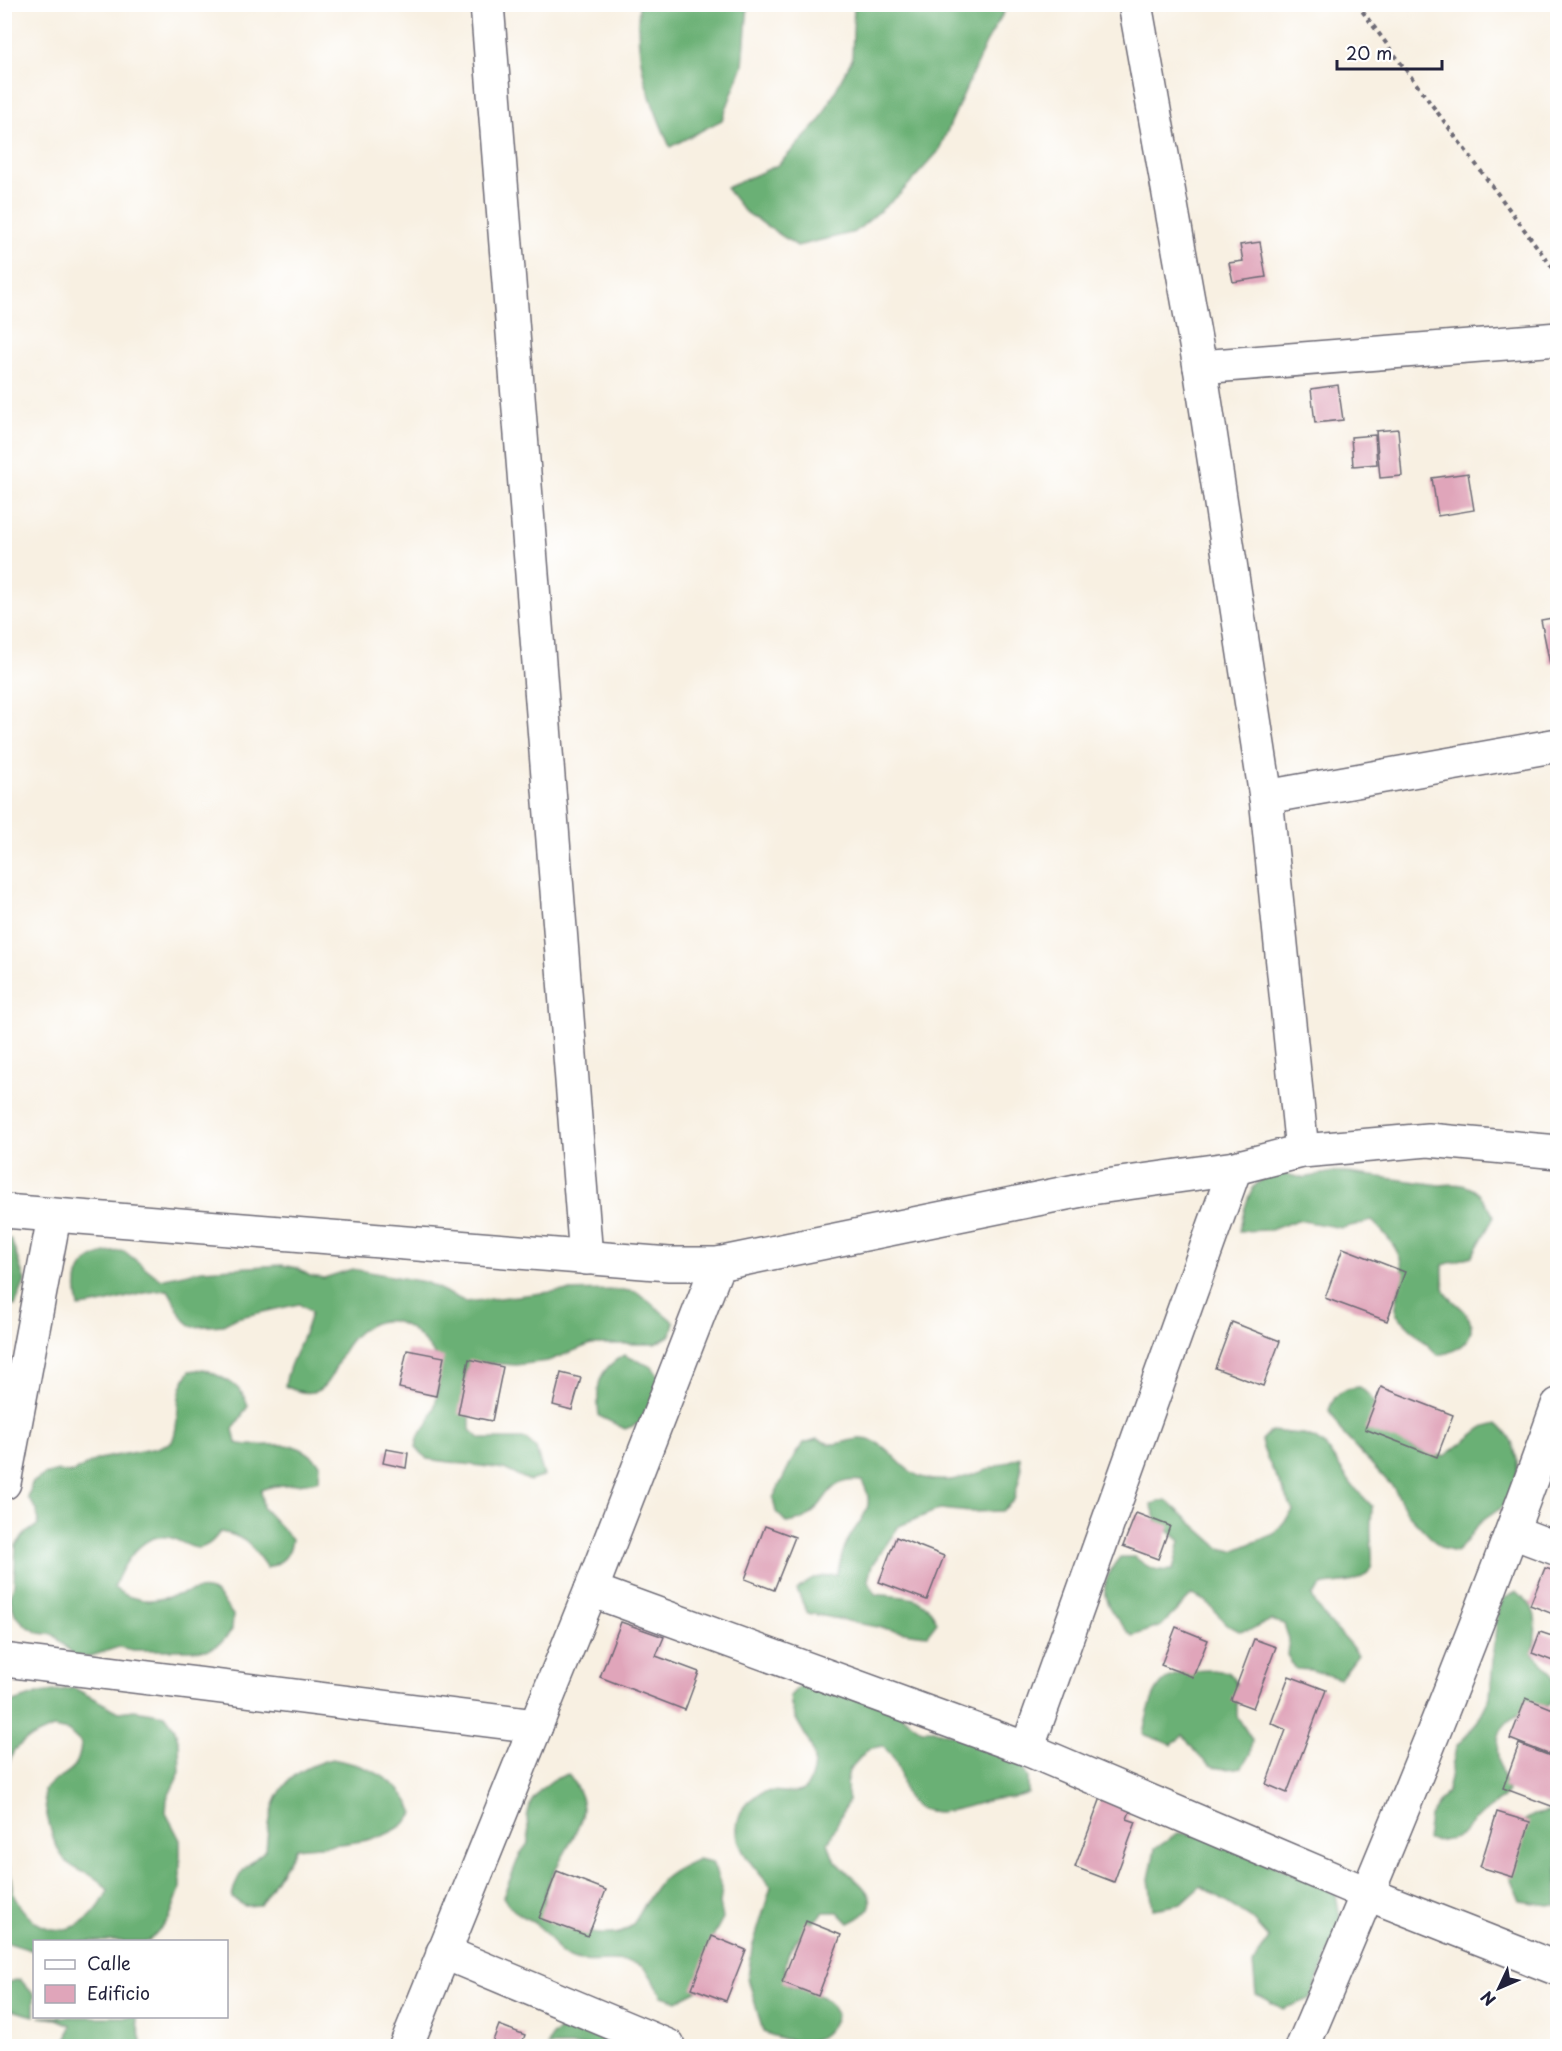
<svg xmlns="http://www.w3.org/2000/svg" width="1562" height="2051" font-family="'Playpen Sans',sans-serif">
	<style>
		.forest { fill: #6bb074; stroke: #466958; stroke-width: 1.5 }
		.building { fill: #e0a5ba }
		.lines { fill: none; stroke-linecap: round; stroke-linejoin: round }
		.minor-casing { stroke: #6d6a75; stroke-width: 36 }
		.path { stroke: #6d6a75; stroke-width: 4; stroke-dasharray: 4.5 4.5; stroke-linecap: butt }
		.minor { stroke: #fff; stroke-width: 33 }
	</style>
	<rect width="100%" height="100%" fill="#fff"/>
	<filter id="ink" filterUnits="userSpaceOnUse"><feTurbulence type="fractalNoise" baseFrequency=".0167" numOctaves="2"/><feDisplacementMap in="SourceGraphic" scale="12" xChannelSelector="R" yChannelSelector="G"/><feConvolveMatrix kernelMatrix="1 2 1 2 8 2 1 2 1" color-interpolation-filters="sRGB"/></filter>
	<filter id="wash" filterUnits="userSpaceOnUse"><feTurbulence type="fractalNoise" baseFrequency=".008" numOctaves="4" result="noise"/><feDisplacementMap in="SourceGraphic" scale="24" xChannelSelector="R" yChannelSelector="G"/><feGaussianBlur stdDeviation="1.35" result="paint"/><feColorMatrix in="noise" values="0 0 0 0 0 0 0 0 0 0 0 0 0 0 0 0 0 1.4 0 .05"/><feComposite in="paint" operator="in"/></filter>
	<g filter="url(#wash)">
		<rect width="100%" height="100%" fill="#f8f0e2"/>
		<!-- forest -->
		<g class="forest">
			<path d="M 639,4 L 748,5 L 743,65 L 722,120 L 670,147 C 648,96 634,61 639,4 Z"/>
			<polygon points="854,5 1008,5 986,43 938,152 900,194 855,232 797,246 744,211 726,188 778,165 819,122 852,59"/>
			<path d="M 1276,1172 L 1303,1178 L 1333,1172 L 1349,1173 L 1440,1185 C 1470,1181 1481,1190 1494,1217 L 1472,1256 L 1443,1265 C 1443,1273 1442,1285 1446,1293 C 1451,1301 1461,1306 1466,1313 C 1481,1336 1459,1352 1438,1355 L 1396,1314 C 1395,1298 1401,1287 1402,1272 C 1403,1253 1385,1233 1372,1221 L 1342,1228 L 1297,1220 L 1271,1230 L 1239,1231 C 1247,1203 1246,1183 1276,1172 Z"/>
			<polygon points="4,1239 11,1239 25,1281 15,1306 5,1301"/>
			<path d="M 124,1251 L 160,1279 L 202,1270 L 282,1265 L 297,1268 L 310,1276 L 324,1278 L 352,1269 L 425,1282 L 466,1302 L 559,1291 L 622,1290 L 637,1292 L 674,1322 L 671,1335 L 655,1344 L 591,1344 L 548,1361 L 516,1365 L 475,1362 L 465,1372 L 466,1386 L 470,1399 L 470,1430 L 481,1439 L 526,1439 L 536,1449 L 544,1476 L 530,1481 L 504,1469 L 427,1459 L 416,1447 C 419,1427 425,1433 430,1419 C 438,1401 440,1378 439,1359 C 429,1348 419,1333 406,1326 C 380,1311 353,1331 342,1354 C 328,1383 322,1404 285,1386 C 288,1360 306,1339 311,1312 L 299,1304 L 236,1318 L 223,1325 L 193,1327 C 176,1315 179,1307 168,1290 C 137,1291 110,1305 79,1307 C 70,1268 86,1252 124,1251 Z"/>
			<path d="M 624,1355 L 652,1367 L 660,1378 L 653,1418 L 625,1429 L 599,1416 C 596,1387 596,1371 624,1355 Z"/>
			<path d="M 204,1369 C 224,1379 242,1384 248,1406 L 233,1429 L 236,1443 C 270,1452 291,1431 320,1464 L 319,1480 C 299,1487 280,1482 261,1490 L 263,1508 L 292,1539 C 290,1556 283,1562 267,1568 C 252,1547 247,1536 220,1532 C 214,1540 208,1547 198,1548 C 188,1548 177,1538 167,1537 C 141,1533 121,1567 114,1588 C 155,1619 193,1578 215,1593 C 221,1598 228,1609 233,1615 L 232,1630 L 222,1642 L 209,1650 L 133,1650 L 119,1647 L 91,1656 L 76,1657 L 54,1635 L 39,1633 L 25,1625 L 15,1614 L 10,1598 L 14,1584 L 16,1545 L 26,1533 L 38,1525 L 37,1510 L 28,1498 L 32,1483 L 44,1475 L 58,1471 L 72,1473 L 98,1459 L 157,1448 L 172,1442 C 183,1416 171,1396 190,1371 Z"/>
			<path d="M 1360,1387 C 1375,1399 1375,1407 1385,1422 C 1402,1447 1416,1451 1445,1456 L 1482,1428 L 1497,1424 C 1520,1443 1523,1474 1508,1500 C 1502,1510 1487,1516 1479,1524 C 1470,1534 1467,1544 1456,1552 L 1441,1548 L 1408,1514 L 1393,1487 L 1344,1435 L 1329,1410 C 1335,1393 1342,1388 1360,1387 Z"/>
			<path d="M 1271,1431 L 1301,1434 L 1315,1439 L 1326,1447 L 1352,1485 L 1372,1506 C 1372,1516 1370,1525 1371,1535 C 1371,1554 1380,1574 1353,1581 C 1343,1584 1332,1583 1321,1586 L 1312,1596 C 1321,1620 1344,1633 1358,1655 L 1340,1679 L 1311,1670 L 1296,1669 L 1287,1655 L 1289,1639 L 1284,1624 L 1271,1620 L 1255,1628 L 1239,1631 L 1226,1624 L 1206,1601 L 1192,1595 L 1161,1626 L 1133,1636 C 1106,1610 1092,1590 1120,1557 L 1135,1557 C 1148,1568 1156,1572 1173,1570 L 1180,1541 L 1157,1521 L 1151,1504 L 1166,1500 L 1220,1548 L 1233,1551 L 1274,1534 L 1293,1511 C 1284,1486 1267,1466 1261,1441 Z"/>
			<path d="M 817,1439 C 821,1440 826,1443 830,1444 C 844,1445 857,1434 875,1442 C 890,1448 897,1463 910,1471 C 943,1494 987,1469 1020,1457 L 1021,1472 L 1014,1500 L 1002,1511 L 970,1512 L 940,1509 L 899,1526 L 872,1565 L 868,1580 L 875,1594 C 903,1599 924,1591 937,1622 L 927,1635 C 886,1631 848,1620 807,1613 L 797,1590 C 810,1578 819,1576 836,1575 C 841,1565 841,1554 846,1544 C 857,1520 879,1510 862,1481 C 817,1476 833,1517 787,1523 L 776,1512 L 773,1498 L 794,1456 L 804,1443 Z"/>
			<path d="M 1516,1592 C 1542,1607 1536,1628 1533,1654 C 1552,1672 1560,1678 1550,1704 C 1537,1711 1521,1711 1510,1720 C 1488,1737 1500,1771 1508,1792 C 1501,1801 1495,1803 1487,1810 C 1462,1829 1467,1844 1427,1840 L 1430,1816 L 1447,1792 L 1456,1747 L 1476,1724 L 1490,1697 L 1497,1614 L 1503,1599 Z"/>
			<path d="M 1213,1670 L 1228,1672 L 1237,1684 L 1237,1716 L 1252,1740 L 1250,1754 L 1242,1767 C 1209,1774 1201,1760 1183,1735 L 1172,1745 L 1143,1734 C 1154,1683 1159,1671 1213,1670 Z"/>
			<path d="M 813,1679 L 885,1703 L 922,1730 L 936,1730 L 1013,1752 L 1028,1778 L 1028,1793 C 1016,1799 1009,1797 996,1799 C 972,1803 933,1824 911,1802 C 897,1788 907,1765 882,1746 L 868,1749 L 849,1770 L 846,1785 L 849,1799 L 828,1843 C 830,1847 831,1853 833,1857 C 847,1879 900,1900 849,1923 L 838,1912 L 824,1912 C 802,1933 777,1952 788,1985 C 810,1993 825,1991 837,2014 C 825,2050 793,2044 763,2032 L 748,1978 L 752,1948 L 771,1887 C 752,1864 727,1843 741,1812 C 745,1803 756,1794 765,1792 C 780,1788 802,1801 810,1781 C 825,1741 791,1730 790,1696 L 800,1685 Z"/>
			<path d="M 74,1688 L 119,1712 L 134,1710 L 165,1715 L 174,1727 L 179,1743 L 180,1772 L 167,1799 L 166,1813 L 180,1840 L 180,1889 L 169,1919 L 149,1941 L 34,1942 L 34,1951 L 5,1942 L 5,1858 C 14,1872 9,1886 15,1898 C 41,1946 89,1936 108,1890 C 95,1873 85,1876 69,1864 C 53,1851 44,1809 44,1789 C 65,1770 79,1775 81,1743 L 68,1731 L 53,1728 L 26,1740 L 14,1750 L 5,1773 L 5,1705 L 40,1693 Z"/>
			<path d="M 332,1759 C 367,1765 399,1778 414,1813 C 390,1847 335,1843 296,1848 L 260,1905 L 245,1906 L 232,1898 C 235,1874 248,1864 266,1850 C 270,1800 280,1772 332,1759 Z"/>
			<path d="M 568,1774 C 577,1786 586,1801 582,1816 C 571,1860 501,1917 586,1932 C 639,1942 630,1921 657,1886 C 667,1873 683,1866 698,1859 L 712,1862 L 722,1888 L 720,1904 L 723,1918 L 709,1944 L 704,1987 L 677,2001 L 662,1996 C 657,1987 652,1976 645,1969 C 632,1954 589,1967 569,1958 C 554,1951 550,1934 537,1925 C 523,1915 512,1913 503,1897 L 520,1854 L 529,1842 L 527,1817 L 531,1802 L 540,1790 L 553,1780 Z"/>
			<polygon points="1557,1810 1557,1906 1520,1901 1505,1865 1520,1823 1534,1815"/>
			<polygon points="1178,1833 1207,1835 1336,1894 1341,1922 1310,1999 1283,2009 1256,1994 1253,1964 1269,1938 1252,1919 1201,1886 1181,1904 1153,1909 1149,1879 1155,1849"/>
			<polygon points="20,1979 34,1995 34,2016 11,2010 5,2011 5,1983"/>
			<polygon points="39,2017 136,2017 142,2046 61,2046 67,2041 71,2025 57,2019"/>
			<polygon points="596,2024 671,2046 548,2046 552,2035 565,2028"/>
		</g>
		<g id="blocks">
			<!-- building -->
			<g class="building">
				<polygon points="1260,242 1266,277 1233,282 1229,263 1243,261 1240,245"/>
				<polygon points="1338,385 1343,420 1315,423 1311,389"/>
				<polygon points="1398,429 1402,476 1380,478 1376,431"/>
				<polygon points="1375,435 1377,464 1353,466 1351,437"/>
				<polygon points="1468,473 1474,510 1438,516 1432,478"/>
				<polygon points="1558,617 1558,662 1550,664 1541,620"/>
				<polygon points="1343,1248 1405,1272 1387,1321 1325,1298"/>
				<polygon points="1232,1322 1280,1341 1263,1386 1215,1368"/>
				<polygon points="407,1350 444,1357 436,1396 399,1388"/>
				<polygon points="469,1359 503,1367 492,1421 458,1414"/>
				<polygon points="561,1373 581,1378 572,1410 553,1405"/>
				<polygon points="1381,1387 1453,1415 1437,1457 1365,1429"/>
				<polygon points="386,1449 408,1453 406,1468 383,1463"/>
				<polygon points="1136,1513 1170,1526 1158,1559 1123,1546"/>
				<polygon points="765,1526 795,1537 774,1590 745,1579"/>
				<polygon points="896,1537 944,1556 927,1600 879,1582"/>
				<polygon points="1545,1568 1558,1572 1558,1616 1530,1605"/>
				<polygon points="621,1622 664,1637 656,1656 699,1672 685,1710 600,1677"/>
				<polygon points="1176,1627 1208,1640 1193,1677 1161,1665"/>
				<polygon points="1540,1632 1558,1638 1558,1663 1532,1653"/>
				<polygon points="1254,1639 1276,1647 1253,1708 1231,1700"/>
				<polygon points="1289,1676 1326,1690 1287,1793 1266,1784 1286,1730 1271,1723"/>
				<polygon points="1526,1698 1558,1711 1558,1758 1510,1739"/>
				<polygon points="1519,1744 1558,1759 1558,1798 1554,1807 1503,1788"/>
				<polygon points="1102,1795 1132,1806 1127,1819 1136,1822 1114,1882 1075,1867"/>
				<polygon points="1497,1812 1530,1822 1513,1877 1480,1867"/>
				<polygon points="557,1871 606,1890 588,1936 539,1918"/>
				<polygon points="806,1921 841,1935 818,1996 782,1982"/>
				<polygon points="712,1936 746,1950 726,2001 692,1988"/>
				<polygon points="499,2025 525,2035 521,2046 491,2046"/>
			</g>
		</g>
	</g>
	<g filter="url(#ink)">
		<use href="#blocks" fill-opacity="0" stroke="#6d6a75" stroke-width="1.5"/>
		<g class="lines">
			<defs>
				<g id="minor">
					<polyline points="487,4 586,1258"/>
					<polyline points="1135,4 1200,367 1266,797 1302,1151"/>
					<polyline points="1200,367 1558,339"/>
					<polyline points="1266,797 1558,745"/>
					<polyline points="4,1211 669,1264 718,1264 1091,1188 1235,1168 1302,1151 1428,1140 1558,1152"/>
					<polyline points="4,1483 54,1217"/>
					<polyline points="1513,1532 1558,1549"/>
					<polyline points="591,1590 1027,1749 1368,1894 1558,1969"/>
					<polyline points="4,1660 536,1726"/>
					<polyline points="1027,1749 1235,1168"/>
					<polyline points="443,1952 668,2046"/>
					<polyline points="406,2046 591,1590 718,1264"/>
					<path d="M 1303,2046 C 1393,1835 1481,1622 1558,1405"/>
				</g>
			</defs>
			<!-- minor casing -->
			<use href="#minor" class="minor-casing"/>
			<!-- path -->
			<polyline class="path" points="1357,4 1558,275"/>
			<!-- minor -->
			<use href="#minor" class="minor"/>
		</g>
	</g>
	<!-- margin -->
	<rect width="1562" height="2051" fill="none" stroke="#fff" stroke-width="24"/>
	<!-- legend -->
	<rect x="33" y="1940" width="195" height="78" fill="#ffffff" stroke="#a7a7b1" stroke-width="1.5"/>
	<rect x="45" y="1960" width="30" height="9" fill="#ffffff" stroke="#a7a7b1" stroke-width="1.5"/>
	<text x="87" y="1970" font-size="18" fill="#22223b">Calle</text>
	<rect x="45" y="1985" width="30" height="18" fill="#e0a5ba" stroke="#a7a7b1" stroke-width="1.5"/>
	<text x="87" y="2000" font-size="18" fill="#22223b">Edificio</text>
	<!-- north arrow -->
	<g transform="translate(1499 1988) rotate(226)" stroke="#ffffff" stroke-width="4.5" paint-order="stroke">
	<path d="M0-4.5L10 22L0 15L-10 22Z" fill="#22223b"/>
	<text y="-9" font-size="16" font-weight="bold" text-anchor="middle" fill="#22223b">N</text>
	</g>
	<!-- scale -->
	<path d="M1337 60v9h105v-9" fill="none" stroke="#22223b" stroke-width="3"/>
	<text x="1346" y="60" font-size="18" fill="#22223b" stroke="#ffffff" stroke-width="4.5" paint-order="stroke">20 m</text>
</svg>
